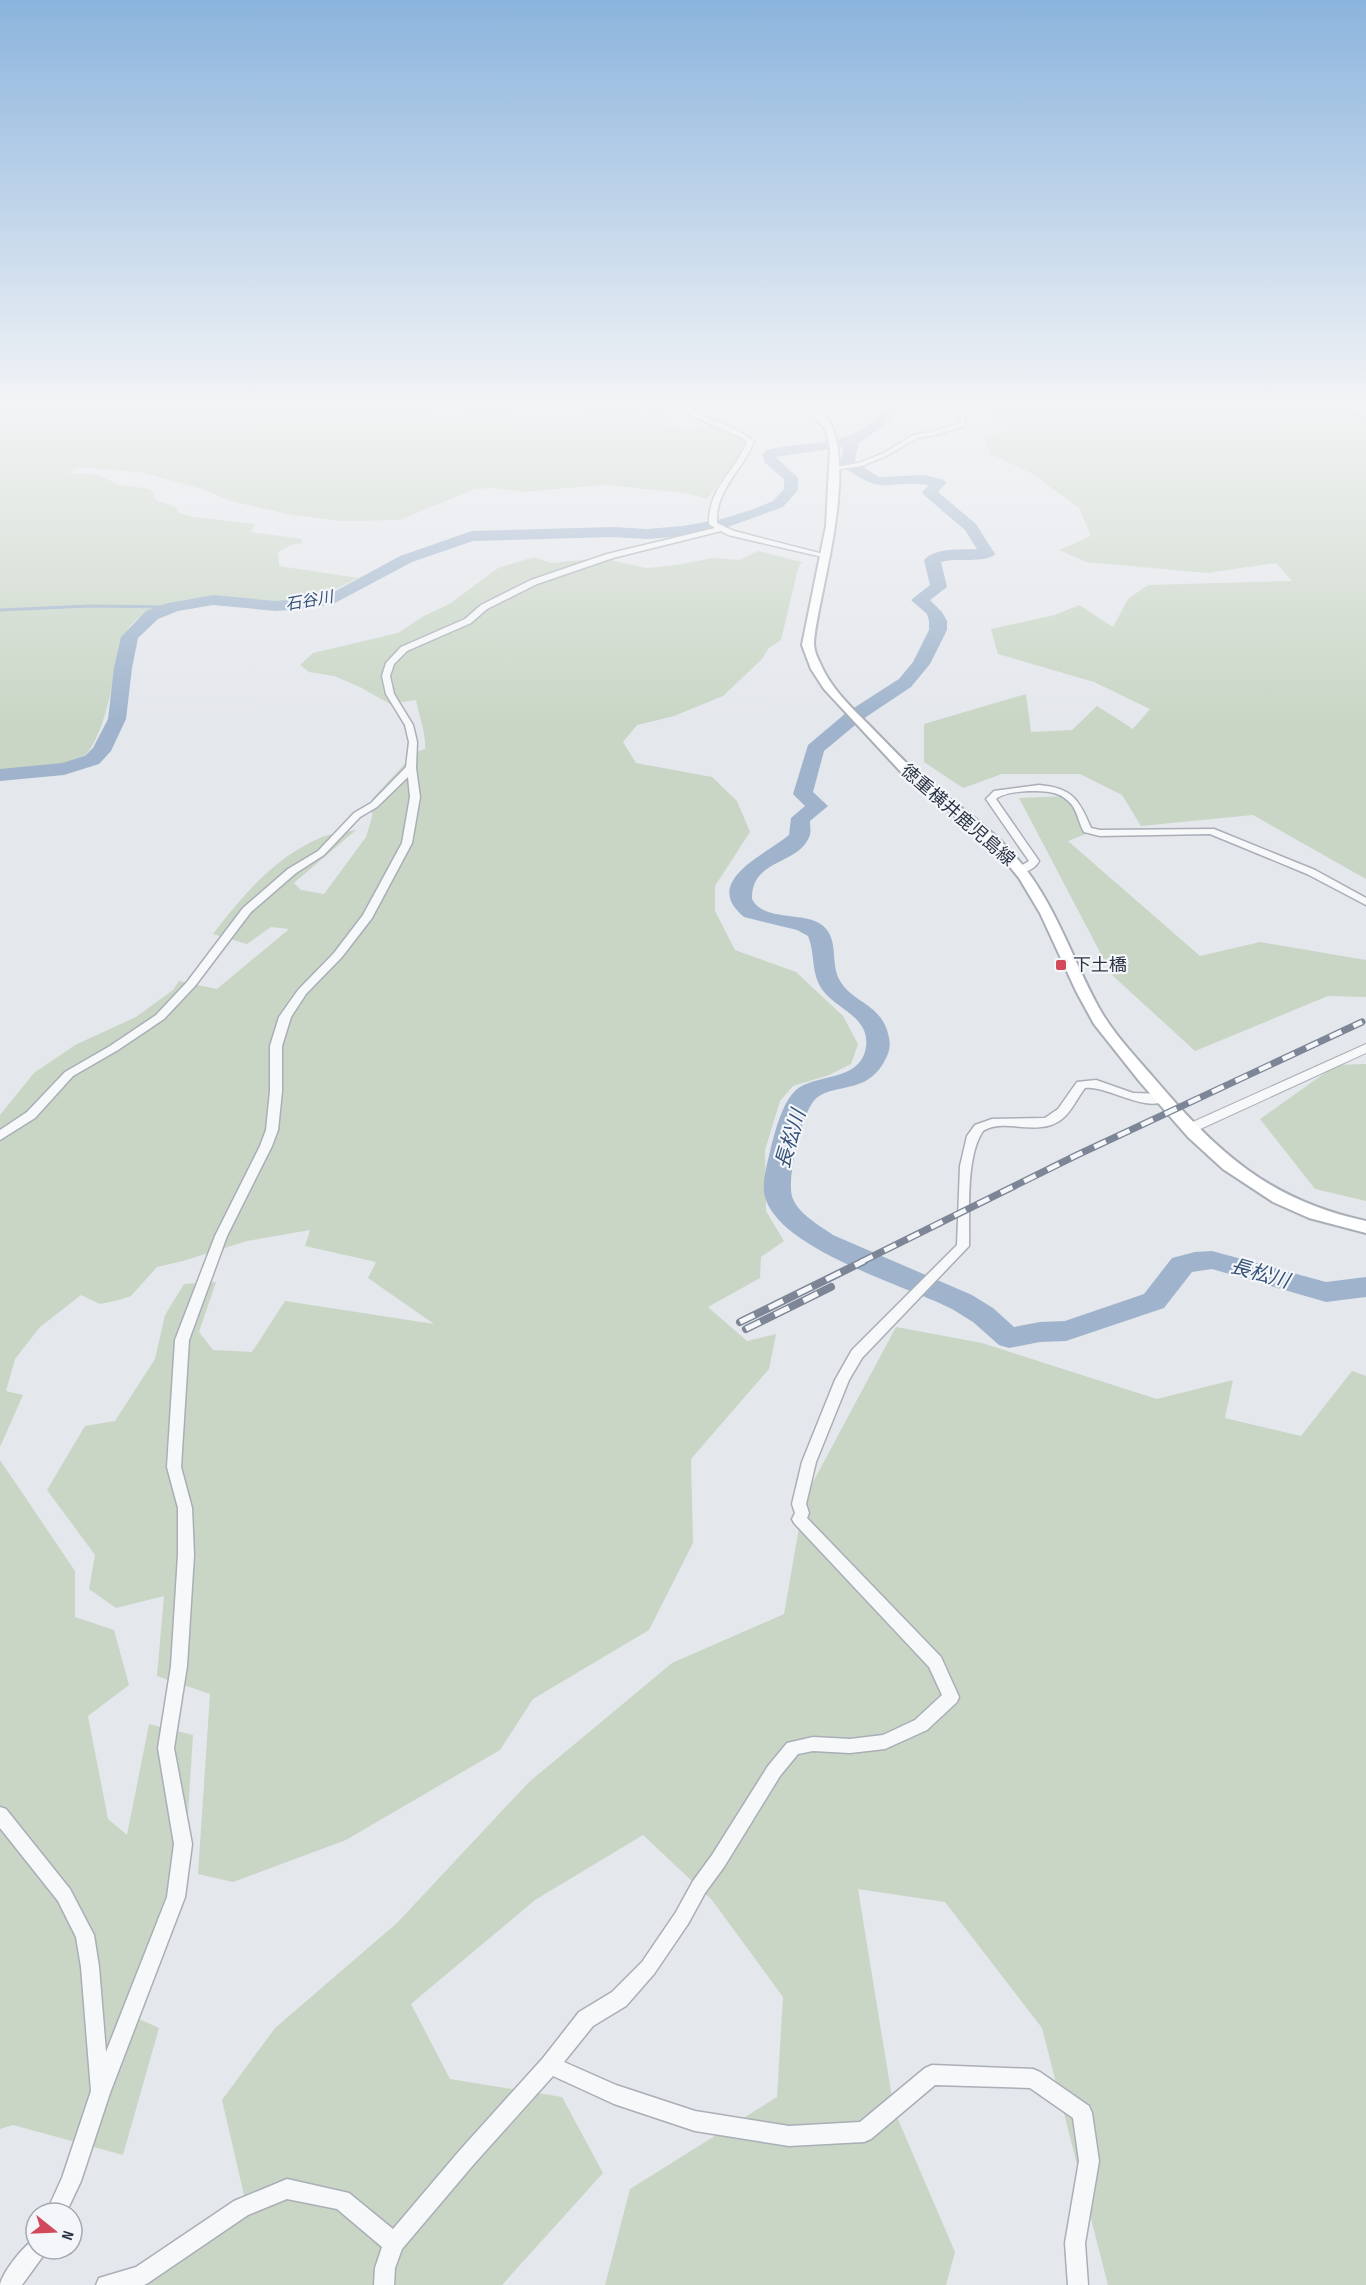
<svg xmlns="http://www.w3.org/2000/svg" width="1366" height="2285" font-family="'Sofia Sans Condensed','Noto Sans JP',sans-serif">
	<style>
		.green { fill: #c9d6c5 }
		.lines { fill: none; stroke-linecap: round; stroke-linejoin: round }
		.stream { stroke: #9fb4cc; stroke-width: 3 }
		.river { fill: #9fb4cc; fill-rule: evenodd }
		.minor-casing { stroke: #a9aeb7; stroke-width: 3 }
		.tertiary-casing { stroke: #a9aeb7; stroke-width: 2 }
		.secondary-casing { stroke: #a9aeb7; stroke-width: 4 }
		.minor { fill: #f7f8fa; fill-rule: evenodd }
		.tertiary { fill: #f7f8fa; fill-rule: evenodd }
		.secondary { fill: #fff; fill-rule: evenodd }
		.rail-far1-casing { stroke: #7d8696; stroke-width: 7 }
		.rail-casing { stroke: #7d8696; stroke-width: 8 }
		.rail-far1 { stroke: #f4f6f9; stroke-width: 4.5; stroke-dasharray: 13; stroke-linecap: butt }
		.rail { stroke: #f4f6f9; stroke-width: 5; stroke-dasharray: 16; stroke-linecap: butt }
		.poi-dot { fill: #d1495b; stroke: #f4f6f9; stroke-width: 2 }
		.labels { text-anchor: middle; stroke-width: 4.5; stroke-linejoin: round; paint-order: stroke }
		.far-water-label { font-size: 16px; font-style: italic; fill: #34527a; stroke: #f4f6f9 }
		.street-label { font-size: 18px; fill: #2b3445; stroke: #f4f6f9 }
		.poi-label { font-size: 18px; fill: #2b3445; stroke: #f4f6f9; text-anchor: start }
		.water-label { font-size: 20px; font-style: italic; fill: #34527a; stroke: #f4f6f9 }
	</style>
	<rect width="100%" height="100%" fill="#e4e7ec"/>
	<!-- green -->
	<g class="green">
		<path d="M 0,402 L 392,402 L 398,405 L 417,405 L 453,413 L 473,402 L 507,402 L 518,410 L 563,418 L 585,409 L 601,407 L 661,411 L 670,427 C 685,430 701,431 714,423 L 738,435 L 747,445 L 707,499 L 686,493 L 605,485 L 522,492 L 495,488 L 475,489 L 400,520 L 342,521 L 292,515 L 234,502 L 202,489 L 145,473 L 79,467 L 70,473 L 99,475 L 119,485 L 151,489 L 156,500 L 175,507 L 179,513 L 194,517 L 255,524 L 251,532 L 302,539 L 302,543 L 291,545 L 278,552 L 279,566 L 358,578 C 339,587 320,598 299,601 C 247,607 201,584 151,612 C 146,615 139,617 135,621 C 124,630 120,649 117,662 C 113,685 101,746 81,759 C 64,770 21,768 0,770 Z"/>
		<polygon points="971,402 1366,402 1366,879 1253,815 1141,826 1122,795 1080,774 1002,774 963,788 924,762 924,724 1026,694 1031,732 1072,730 1097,706 1133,729 1150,709 1094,682 998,654 991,629 1055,615 1079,605 1113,627 1128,599 1148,585 1292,581 1276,563 1207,573 1086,562 1059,550 1091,536 1079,508 1031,473 990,454 984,437 1013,429"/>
		<path d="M 758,551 L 802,562 L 798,568 L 781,640 L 769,648 L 761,660 L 723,696 L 674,716 L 637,725 L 623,742 L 636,763 L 712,777 L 737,801 L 750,832 L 715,886 L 715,911 L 735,950 L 796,972 L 843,1016 L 858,1044 L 851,1064 L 829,1075 L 793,1086 L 780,1101 L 765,1150 L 766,1211 L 784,1241 L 761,1257 L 760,1278 L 708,1307 L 747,1341 L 776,1334 L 769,1369 L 691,1459 L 693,1543 L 649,1630 L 533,1699 L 500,1750 L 346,1840 L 233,1882 L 198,1874 L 210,1694 L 157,1676 L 164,1596 L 116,1608 L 89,1589 L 95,1555 L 47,1490 L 85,1426 L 115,1421 L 155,1359 L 165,1315 L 184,1284 L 216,1282 L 199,1332 L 213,1350 L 252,1352 L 285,1301 L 434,1324 L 368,1278 L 376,1262 L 305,1246 L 310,1230 L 247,1241 L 183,1261 L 157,1267 L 131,1296 L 119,1300 L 100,1304 L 81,1295 L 40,1327 L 15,1359 L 6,1391 L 23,1395 L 0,1447 L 0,1115 L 34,1073 L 75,1045 L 136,1017 L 173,990 L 179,981 L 217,989 L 289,929 L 271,927 L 247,944 L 213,934 C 242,896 275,857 320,838 C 331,833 344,832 356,830 L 294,883 L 301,890 L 324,894 L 366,837 L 372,817 L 373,798 L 416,752 L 425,749 C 426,732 419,717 416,700 L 390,704 L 360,687 L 334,676 L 309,672 L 300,665 L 313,653 L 398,633 L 422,617 L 451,603 L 498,568 L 534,557 L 551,563 L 600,558 L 646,568 L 677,565 L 712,558 L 739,560 Z"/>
		<polygon points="1067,796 1093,831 1068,841 1200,956 1260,942 1366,960 1366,997 1328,996 1195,1051 1112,975 1019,798"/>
		<polygon points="1366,1064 1366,1201 1315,1189 1260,1119 1336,1065"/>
		<polygon points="896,1327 982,1343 1157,1399 1233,1380 1225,1418 1301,1436 1352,1371 1366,1376 1366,2285 1108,2285 1042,2028 945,1902 858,1889 894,2110 955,2252 946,2285 605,2285 630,2189 777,2097 783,1997 712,1900 643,1835 535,1900 411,2004 450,2079 562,2097 603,2173 502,2285 147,2285 244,2195 222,2100 275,2028 397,1923 529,1782 672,1663 784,1614 804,1499"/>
		<polygon points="0,1460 75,1571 75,1617 114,1630 129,1685 88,1716 108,1819 127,1835 149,1724 193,1735 183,1894 139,2019 159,2028 123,2155 13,2125 0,2129"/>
	</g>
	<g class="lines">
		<!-- stream -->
		<g class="stream">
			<polyline points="1332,402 1366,421"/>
			<polyline points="0,610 89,606 174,607"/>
		</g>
		<!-- river -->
		<path class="river" d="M 888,402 L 902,402 C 891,421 876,432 858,444 L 855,462 L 879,477 L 924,475 L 944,480 L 946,483 L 938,492 L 976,524 L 995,554 C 986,564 955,557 941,562 L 947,587 L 930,600 L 942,612 L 947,621 L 947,630 L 930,664 L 911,687 L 860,721 L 824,751 L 813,792 L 828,806 L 810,821 C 810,825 811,831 810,835 C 799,866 751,858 752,899 C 763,921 800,912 819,923 C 841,936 829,962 840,981 C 854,1004 883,1004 889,1038 C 891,1046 889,1053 885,1060 C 867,1097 829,1081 813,1102 C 802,1116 785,1182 793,1199 C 800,1215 819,1225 833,1235 L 972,1295 L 993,1308 L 1014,1327 L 1040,1322 L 1065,1321 L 1144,1294 L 1172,1258 L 1195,1252 L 1212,1251 L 1326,1282 L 1366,1277 L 1366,1297 L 1326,1302 L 1212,1269 L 1192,1272 L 1164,1308 L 1066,1341 L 1040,1342 L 1009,1348 L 999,1345 L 973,1322 L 952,1309 C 905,1285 780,1250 765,1197 C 761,1182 768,1162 771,1147 C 776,1129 783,1098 800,1087 C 822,1074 861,1080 866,1047 C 870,1018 839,1010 824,992 C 810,974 816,956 808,936 L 797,930 L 744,917 C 700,881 767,854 789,835 L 791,818 L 805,806 L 793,794 L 808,745 L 846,713 L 899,679 L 913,662 L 929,630 L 929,621 L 927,614 L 911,600 L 930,585 L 924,560 C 936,547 961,550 977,549 L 965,530 L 924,495 L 922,492 L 929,485 C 887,479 884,498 843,466 L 841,463 L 843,447 L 776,457 L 798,478 L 798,490 L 783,507 L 725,528 L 683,536 L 647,539 L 613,537 L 473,541 L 412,562 L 335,603 L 312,608 L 276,611 L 213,605 L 178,611 L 158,619 L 138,638 L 132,668 L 126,719 L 111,751 L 99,764 L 64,775 L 0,781 L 0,769 L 62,763 L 85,756 L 93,748 L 108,719 L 114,668 L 121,637 L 146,611 L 168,603 L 213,595 L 276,601 L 312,598 L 330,594 L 400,556 L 472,531 L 613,527 L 647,529 L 683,526 L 722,519 L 754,509 L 773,501 L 784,489 L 784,479 L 765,463 L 762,455 L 766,450 C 811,439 861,450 888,402 Z"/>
		<defs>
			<g id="minor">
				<path d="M 553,402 L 617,402 L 674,405 L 680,405 L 678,402 L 684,402 C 702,424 735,422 754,442 C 742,471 715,490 717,523 L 734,531 L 831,556 L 827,558 L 728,535 L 721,531 L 613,558 L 537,584 L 487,609 L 471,623 L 407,651 L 394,664 L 390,676 L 394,694 L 413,725 L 417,742 L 416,768 L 420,797 L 412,843 L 372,918 L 342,957 L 306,994 L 291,1017 L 282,1046 L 282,1091 L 278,1130 L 272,1146 L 227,1236 L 189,1340 L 181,1467 L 192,1508 L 194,1555 L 187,1666 L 174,1748 L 192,1844 L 185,1897 L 110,2093 L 81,2181 L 66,2213 L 46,2213 L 62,2178 L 91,2091 L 81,1967 L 76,1937 L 58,1901 L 0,1828 L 0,1807 L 6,1809 L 70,1889 L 94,1935 L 99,1967 L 106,2052 L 167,1897 L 174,1844 L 158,1748 L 171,1666 L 178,1555 L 178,1508 L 167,1467 L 175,1340 L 215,1236 L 260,1146 L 266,1130 L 270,1091 L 270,1046 L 279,1017 L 298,990 L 334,953 L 363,915 L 402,843 L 410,797 L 408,777 L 377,807 L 360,817 L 324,855 L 296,873 L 251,912 L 195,986 L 164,1019 L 118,1050 L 73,1076 L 35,1118 L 0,1140 L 0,1130 L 27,1112 L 65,1072 L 110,1046 L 156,1015 L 187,982 L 243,908 L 288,869 L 318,851 L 354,813 L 371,803 L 406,767 L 409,742 L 405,725 L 386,694 L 382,676 L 386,663 L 401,647 L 465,619 L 481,605 L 531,580 L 607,554 L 715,528 L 709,524 C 708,488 734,473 747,442 L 741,437 L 692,416 L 683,409 L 617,406 L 576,407 Z"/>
				<polygon points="940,402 947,402 965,417 964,426 935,435 917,438 888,455 862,466 833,470 830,468 859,463 884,453 913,435 934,431 959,424 960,419"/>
				<path d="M 1039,785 C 1072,788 1079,799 1091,828 L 1100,830 L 1214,829 L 1315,870 L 1366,898 L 1366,905 L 1307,874 L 1210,834 L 1100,836 L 1084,832 C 1079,824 1078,813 1072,805 C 1068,800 1063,796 1057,794 C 1045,789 1005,790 996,799 L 1039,861 C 1036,868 1025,874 1017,872 L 1017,868 L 1029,861 L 986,799 L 994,791 Z"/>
				<path d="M 1096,1080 L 1133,1093 L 1164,1094 L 1170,1098 C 1149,1116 1108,1085 1085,1088 C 1077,1098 1072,1111 1062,1119 C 1038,1138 1005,1117 983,1131 C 965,1158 970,1214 969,1246 L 862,1358 L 849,1380 L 816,1462 L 806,1504 L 809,1513 L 807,1518 L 941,1657 L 959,1697 L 957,1702 L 927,1730 L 885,1749 L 850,1753 L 813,1751 L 798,1754 L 780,1776 L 724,1867 L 705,1893 L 688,1924 L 654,1974 L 626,2006 L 593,2026 L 564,2062 L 616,2085 L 695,2111 L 789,2126 L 860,2122 L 925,2068 L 932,2065 L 1033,2069 L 1040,2072 L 1089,2106 L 1092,2113 L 1099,2161 L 1085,2243 L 1088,2285 L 1068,2285 L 1065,2243 L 1079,2161 L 1073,2118 L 1030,2088 L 935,2085 L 871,2139 L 864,2142 L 789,2146 L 695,2131 L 614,2104 L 553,2076 L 474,2164 L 402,2249 L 395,2268 L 394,2285 L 374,2285 L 375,2268 L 382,2247 L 337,2209 L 287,2199 L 248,2215 L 148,2283 L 144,2285 L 96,2285 L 99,2278 L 136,2267 L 234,2201 L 287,2179 L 349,2193 L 393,2229 L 460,2150 L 543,2058 L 579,2012 L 612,1992 L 642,1962 L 676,1912 L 693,1881 L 712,1855 L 768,1766 L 787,1743 L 813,1737 L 850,1739 L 883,1735 L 915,1720 L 942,1695 L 929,1667 L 794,1523 L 792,1519 L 795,1513 L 792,1504 L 802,1462 L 835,1380 L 852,1350 L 957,1245 L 960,1166 L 967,1136 L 975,1125 L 992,1119 L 1045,1118 L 1058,1109 L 1077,1082 Z"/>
				<path d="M 36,2239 L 36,2249 L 46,2249 L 43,2256 L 22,2285 L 0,2285 C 2,2273 25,2243 36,2239 Z"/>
			</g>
			<polygon id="tertiary" points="1366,1044 1366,1053 1196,1131 1191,1132 1184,1128 1186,1125"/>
			<path id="secondary" d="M 793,402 C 882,402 816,595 814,643 C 814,650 817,657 820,663 C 830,687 849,705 867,723 C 887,743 905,763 926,781 C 956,805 989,826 1014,855 C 1054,899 1071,957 1099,1008 C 1113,1033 1134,1055 1153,1077 C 1216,1151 1268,1200 1366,1221 L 1366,1233 L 1309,1218 L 1273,1202 L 1223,1169 L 1188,1137 L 1140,1082 L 1094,1024 L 1076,991 L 1040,913 L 1019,878 L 1006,862 L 974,832 L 901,772 L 824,689 L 811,669 L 802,645 L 826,526 L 830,449 L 826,429 L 812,415 Z"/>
		</defs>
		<!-- minor casing -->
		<use href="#minor" class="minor-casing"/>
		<!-- tertiary casing -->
		<use href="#tertiary" class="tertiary-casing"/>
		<!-- secondary casing -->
		<use href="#secondary" class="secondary-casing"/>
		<!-- minor -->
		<use href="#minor" class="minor"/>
		<!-- tertiary -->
		<use href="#tertiary" class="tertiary"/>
		<!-- secondary -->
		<use href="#secondary" class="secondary"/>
		<defs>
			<polyline id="rail-far1" points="861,1262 1077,1155 1362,1022"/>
			<g id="rail">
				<polyline points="740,1322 864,1261"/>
				<polyline points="746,1329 831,1287"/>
			</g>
		</defs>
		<!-- rail-far1 casing -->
		<use href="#rail-far1" class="rail-far1-casing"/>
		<!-- rail casing -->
		<use href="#rail" class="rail-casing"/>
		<!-- rail-far1 -->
		<use href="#rail-far1" class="rail-far1"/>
		<!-- rail -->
		<use href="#rail" class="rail"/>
	</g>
	<!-- sky -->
	<linearGradient id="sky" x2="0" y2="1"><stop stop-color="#8bb4dd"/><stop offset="0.56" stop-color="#f3f4f6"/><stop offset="1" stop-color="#f3f4f6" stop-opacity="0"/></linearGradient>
	<rect width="1366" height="722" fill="url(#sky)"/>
	<!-- markers -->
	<rect class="poi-dot" x="1055" y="959" width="12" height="12" rx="3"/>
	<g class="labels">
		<!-- far-water labels -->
		<g class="far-water-label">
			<text transform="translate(309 600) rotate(-10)" y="6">石谷川</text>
		</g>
		<!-- street labels -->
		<g class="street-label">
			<text transform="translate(958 815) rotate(41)" y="6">徳重横井鹿児島線</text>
		</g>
		<!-- poi labels -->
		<g class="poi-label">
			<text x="1073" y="971">下土橋</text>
		</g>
		<!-- water labels -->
		<g class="water-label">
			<text transform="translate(790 1139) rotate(-73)" y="7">長松川</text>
			<text transform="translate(1260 1273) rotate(16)" y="7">長松川</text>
		</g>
	</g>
	<!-- north arrow -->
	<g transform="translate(54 2231) rotate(108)"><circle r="28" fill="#f4f6f9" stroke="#a4a8b1" stroke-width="1.5"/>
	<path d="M0-4.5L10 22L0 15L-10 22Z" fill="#d1495b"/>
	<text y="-9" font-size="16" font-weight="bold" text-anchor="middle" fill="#2b3445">N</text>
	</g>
</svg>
